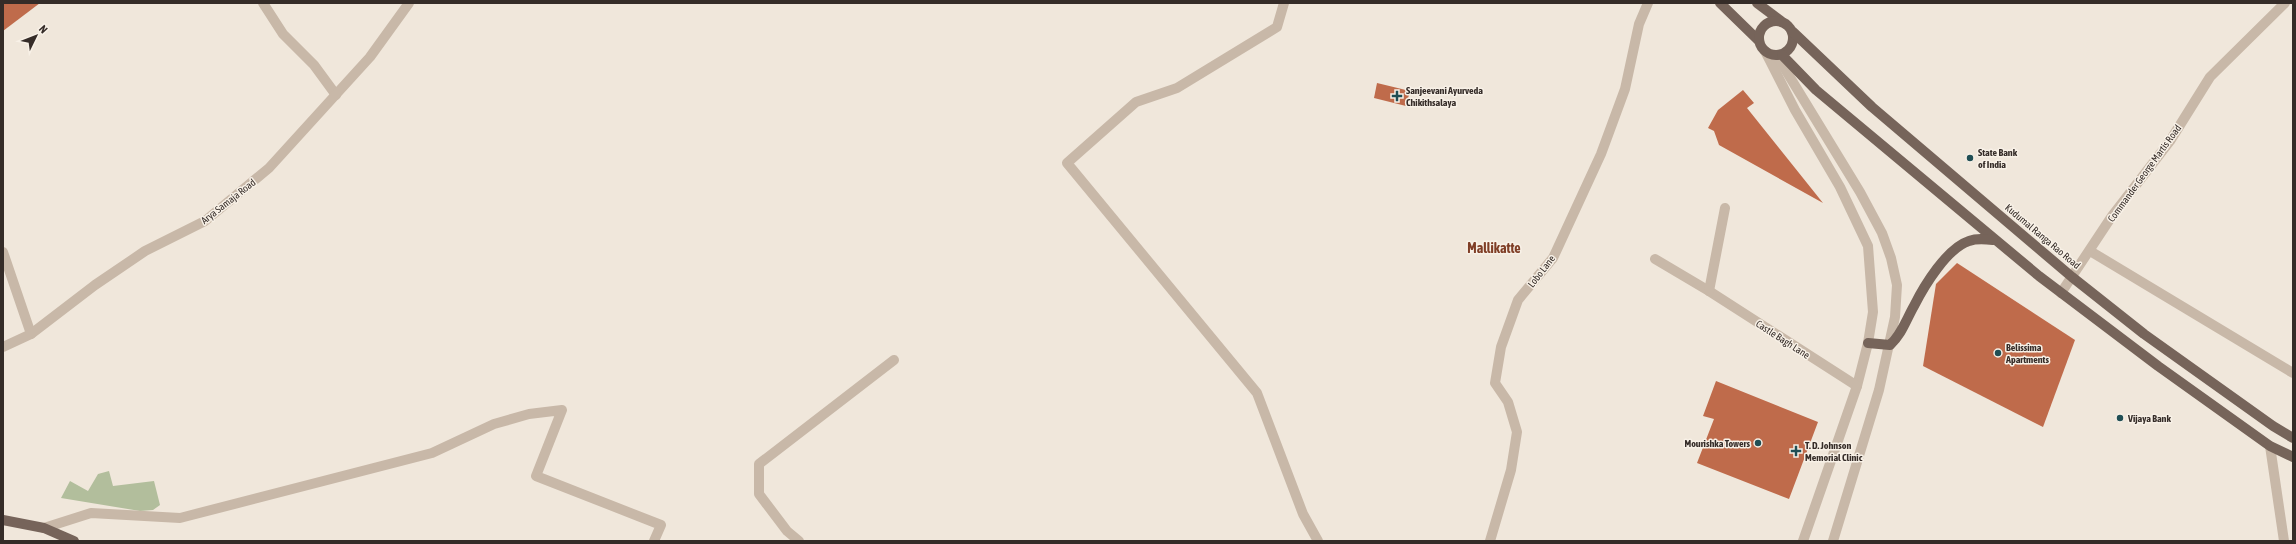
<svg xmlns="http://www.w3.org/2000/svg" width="2296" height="544" font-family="'Asap Condensed',sans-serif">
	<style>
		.green { fill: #b2be9c }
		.building { fill: #bf6b4b }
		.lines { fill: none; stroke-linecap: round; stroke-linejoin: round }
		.minor { stroke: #c8b8a8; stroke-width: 10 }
		.major { stroke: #76645a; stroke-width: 10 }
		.poi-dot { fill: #204e54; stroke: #f8f1e7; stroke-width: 1.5 }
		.labels { text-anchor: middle; stroke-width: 3; stroke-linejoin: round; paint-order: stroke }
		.poi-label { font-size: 10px; font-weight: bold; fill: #352c28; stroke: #f8f1e7; text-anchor: start }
		.street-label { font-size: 10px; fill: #352c28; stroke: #f8f1e7 }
		.district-label { font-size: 14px; font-weight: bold; fill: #7f3e26; stroke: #f8f1e7 }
	</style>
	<rect width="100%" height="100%" fill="#f0e7db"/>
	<!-- green -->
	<polygon class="green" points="109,471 113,486 154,481 160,505 153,510 140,511 61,498 70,481 88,491 98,474"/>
	<!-- building -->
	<g class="building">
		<polygon points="3,3 40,3 3,31"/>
		<polygon points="1377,83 1410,91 1406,106 1374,98"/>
		<polygon points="1743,90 1754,103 1747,108 1823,203 1719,145 1714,131 1708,128 1718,110"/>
		<polygon points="1957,263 2075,340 2043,427 1923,366 1936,284"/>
		<polygon points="1716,381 1818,422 1789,499 1697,463 1714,419 1703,416"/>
	</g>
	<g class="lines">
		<!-- minor -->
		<g class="minor">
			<polyline points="263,3 283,34 314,65 336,95"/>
			<polyline points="1284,3 1277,27 1177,88 1136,102 1067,163 1257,393 1303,514 1318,541"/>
			<polyline points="1765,51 1795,110 1840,187 1868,246 1873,312 1868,343 1857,386 1803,541"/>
			<polyline points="1777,56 1860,192 1882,233 1891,258 1897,285 1895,317 1879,390 1833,541"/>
			<polyline points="2090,251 2293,373"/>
			<polyline points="3,252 31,334"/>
			<polyline points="1655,259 1709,291 1857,386"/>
			<polyline points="1709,291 1725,208"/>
			<polyline points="2061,293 2112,216 2170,141 2210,77 2285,3"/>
			<polyline points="3,347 31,334 95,285 145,251 205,221 269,168 370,57 409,3"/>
			<polyline points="2270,446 2284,541"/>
			<polyline points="44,528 91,513 180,518 432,453 494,424 529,414 562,410 536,476 661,525 654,541"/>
			<polyline points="799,541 787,531 759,494 759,464 894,360"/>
			<polyline points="1490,541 1511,470 1517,432 1508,402 1495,383 1501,347 1518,300 1553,258 1601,154 1625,89 1639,24 1648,3"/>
		</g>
		<!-- major -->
		<g class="major">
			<polyline points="1720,3 1758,40"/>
			<polyline points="1757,3 1781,21"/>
			<circle cx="1776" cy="38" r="17"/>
			<polyline points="1793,32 1872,107 2072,277 2144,334 2273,426 2293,438"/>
			<polyline points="1782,55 1816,90 2039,276 2158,366 2270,446 2293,457"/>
			<path d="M 1868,343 L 1890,345 C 1902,334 1906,320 1914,306 C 1924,286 1947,248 1969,241 C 1977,238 1985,239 1993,240"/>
			<polyline points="3,520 44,528 74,541"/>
		</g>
	</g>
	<!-- markers -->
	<g class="poi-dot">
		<path d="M1395 90h4v4h4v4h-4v4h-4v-4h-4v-4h4z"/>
		<circle cx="1970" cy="158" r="4"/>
		<circle cx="1998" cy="353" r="4"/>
		<circle cx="2120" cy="418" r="4"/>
		<circle cx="1758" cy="443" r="4"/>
		<path d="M1794 445h4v4h4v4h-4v4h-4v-4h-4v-4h4z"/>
	</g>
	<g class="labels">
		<!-- poi labels -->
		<g class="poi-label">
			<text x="1406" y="94">Sanjeevani Ayurveda<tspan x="1406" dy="12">Chikithsalaya</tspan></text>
			<text x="1978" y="156">State Bank<tspan x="1978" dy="12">of India</tspan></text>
			<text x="2006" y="351">Belissima<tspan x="2006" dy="12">Apartments</tspan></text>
			<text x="2128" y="422">Vijaya Bank</text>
			<text x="1750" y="447" text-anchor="end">Mourishka Towers</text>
			<text x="1805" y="449">T. D. Johnson<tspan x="1805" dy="12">Memorial Clinic</tspan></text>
		</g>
		<!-- street labels -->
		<g class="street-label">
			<text transform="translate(2144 173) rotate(-54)" y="4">Commander George Martis Road</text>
			<text transform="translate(228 201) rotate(-38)" y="4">Arya Samaja Road</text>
			<text transform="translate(2043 236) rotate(40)" y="4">Kudumal Ranga Rao Road</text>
			<text transform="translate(1541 271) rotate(-52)" y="4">Lobo Lane</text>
			<text transform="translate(1783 339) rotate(33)" y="4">Castle Bagh Lane</text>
		</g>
		<!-- district labels -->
		<g class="district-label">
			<text x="1494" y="253">Mallikatte</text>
		</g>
	</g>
	<!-- border -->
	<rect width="2296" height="544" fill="none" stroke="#352c28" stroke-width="8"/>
	<!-- north arrow -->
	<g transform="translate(36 36) rotate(47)" stroke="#f8f1e7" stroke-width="3" paint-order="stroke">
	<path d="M0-3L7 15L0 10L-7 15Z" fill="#352c28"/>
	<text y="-6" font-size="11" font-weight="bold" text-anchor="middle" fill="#352c28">N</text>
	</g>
</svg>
